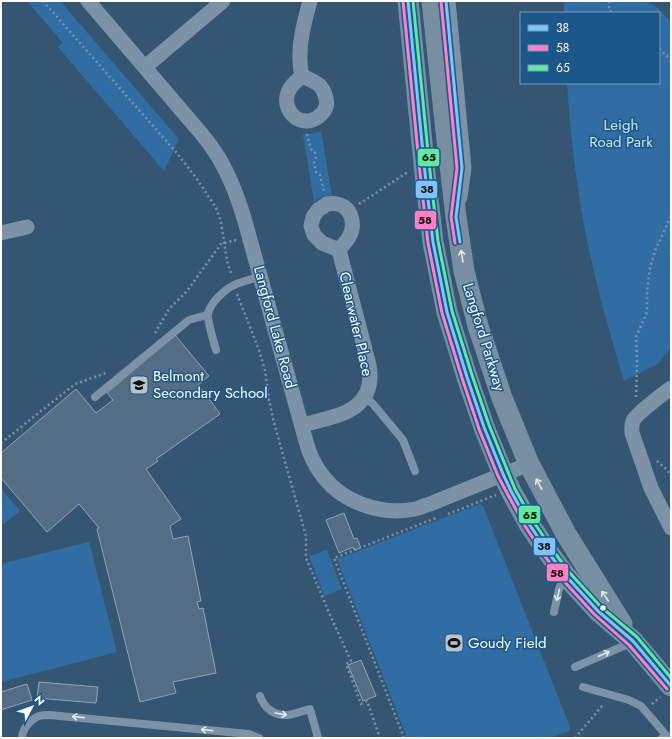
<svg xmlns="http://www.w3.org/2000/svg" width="672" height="739" font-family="Jost,sans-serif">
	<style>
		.green { fill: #306da2 }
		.building { fill: #536d84; stroke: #90a4b4 }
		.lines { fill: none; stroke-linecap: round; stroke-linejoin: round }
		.path { stroke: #7c92a6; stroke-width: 2.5; stroke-dasharray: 2 3; stroke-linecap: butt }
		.service { stroke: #7c92a6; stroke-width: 8 }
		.minor { stroke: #7c92a6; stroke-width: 15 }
		.tertiary { stroke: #7c92a6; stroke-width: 19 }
		.secondary { stroke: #788fa2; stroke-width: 21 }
		.bus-1-casing { stroke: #1c578b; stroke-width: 6 }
		.bus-2-casing { stroke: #1c578b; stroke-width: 6 }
		.bus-3-casing { stroke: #1c578b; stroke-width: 6 }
		.bus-1 { stroke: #80c4ff; stroke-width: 3 }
		.bus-2 { stroke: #ff80c5; stroke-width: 3 }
		.bus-3 { stroke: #60e9a3; stroke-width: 3 }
		.oneway { stroke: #e4e9ec }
		.oneway2 { stroke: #e5e9ed }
		.bus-dot { fill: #fff; stroke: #1c578b; stroke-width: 1.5 }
		.labels { text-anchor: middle; stroke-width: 3; stroke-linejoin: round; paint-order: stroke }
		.park-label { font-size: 15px; fill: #cce5f9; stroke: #1c578b }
		.street-label { font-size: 15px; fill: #fff; stroke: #1c578b }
		.poi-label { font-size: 15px; fill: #fff; stroke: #1c578b; text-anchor: start }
		.line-badge { stroke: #1c578b; stroke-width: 1.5 }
		.pale-badge-label { font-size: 11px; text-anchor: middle; font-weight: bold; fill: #111 }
	</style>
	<rect width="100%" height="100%" fill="#355672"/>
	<!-- green -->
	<g class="green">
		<polygon points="27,1 60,1 179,139 164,171 58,47 63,43"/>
		<path d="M 564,1 L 644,1 C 657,4 662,13 671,22 L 671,347 L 658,364 L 624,381 C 609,331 595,281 585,231 C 576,182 570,132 567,83 L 659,83 L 659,13 L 564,13 Z"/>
		<polygon points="321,131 332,196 318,199 314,202 303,134 312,134"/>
		<polygon points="1,488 20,511 1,526"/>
		<polygon points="480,504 483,506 570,727 569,731 550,738 407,738 337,559"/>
		<polygon points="89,542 117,652 1,682 1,564"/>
		<polygon points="327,550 342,589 324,596 309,556"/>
	</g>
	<!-- building -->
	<g class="building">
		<polygon points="175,335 209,376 198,385 201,390 202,389 220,414 156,459 158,461 146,469 181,519 170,526 173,539 188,536 201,601 197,602 199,609 203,608 216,673 173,682 176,693 140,702 97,529 99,528 79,504 47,532 1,478 1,453 76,389 96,413 113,400 107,393"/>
		<polygon points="344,513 354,539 357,538 361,548 354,550 353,547 339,553 326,520"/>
		<polygon points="361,660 376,696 363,701 348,665"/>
		<polygon points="39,682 98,687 96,703 37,698"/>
		<polygon points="27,684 32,700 1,710 1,692"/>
	</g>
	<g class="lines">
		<!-- path -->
		<g class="path">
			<polyline points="43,1 176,152 197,179 216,208 221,222 227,261 232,276"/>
			<polyline points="609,1 609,10 612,13"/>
			<polyline points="659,49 668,57 671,61"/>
			<polyline points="307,134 311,149 315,153 316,159 314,163 316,172 320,175 324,191"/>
			<polyline points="359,204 408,172"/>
			<polyline points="237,294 259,350 265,370 269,400 274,423 306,536 306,558 330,615 351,661 346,664 361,704 367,701 380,738"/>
			<polyline points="155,333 169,309 187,291 221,244 236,240"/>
			<polyline points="636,397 637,363 636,337 647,312 647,291 650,268 655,251 671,216"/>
			<polyline points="1,443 75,384 106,373"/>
			<polyline points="657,461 665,468 671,474"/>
			<polyline points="448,514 496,495"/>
			<polyline points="652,704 660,697"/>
			<polyline points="404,738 334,558 436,518"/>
			<polyline points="575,738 602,706 605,705"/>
		</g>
		<!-- service -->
		<g class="service">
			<path d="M 216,350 C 214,343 207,320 208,314 C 210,303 224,290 234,285 C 243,281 252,279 261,277"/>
			<polyline points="95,397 189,320 207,315"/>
			<polyline points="365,397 373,404 403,440 415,471"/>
			<polyline points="554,612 559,589 565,576"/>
			<polyline points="575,667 633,642"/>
			<polyline points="583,687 629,700 641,706 666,735 662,738"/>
			<path d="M 260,696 C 264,708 274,716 288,715 C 295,714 303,711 310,709 L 318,738"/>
			<path d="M 22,738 C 22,729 31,719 39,716 C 42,715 46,715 49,715 L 249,734 L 259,738"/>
		</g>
		<!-- minor -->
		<g class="minor">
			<path d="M 88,1 L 200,132 C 206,139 212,147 217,155 C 229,174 237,195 244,218 L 307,445 C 310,455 314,464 320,472 C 340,502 381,516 415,509 C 420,508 425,505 430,504 L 529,464"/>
			<polyline points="145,67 223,1"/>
			<path d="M 302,76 C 308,79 317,82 321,87 C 325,92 328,102 326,107 C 323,115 314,121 307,121 C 289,121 281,100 291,87 C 294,83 299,79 302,76 Z"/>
			<path d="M 302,76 C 301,71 300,65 300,60 C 299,40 305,20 310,1"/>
			<path d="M 327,204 C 330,204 334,203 337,204 C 352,207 356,225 349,237 C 346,242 342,246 339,250 L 322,243 L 314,235 L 311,226 L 313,217 L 318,210 Z"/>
			<polyline points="1,233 27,227"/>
			<path d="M 671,388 C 662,395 638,412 633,421 C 631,426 632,429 632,433 L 651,488 L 671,528"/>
			<path d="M 302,425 C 336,416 377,412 369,365 L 339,250"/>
		</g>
		<!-- tertiary -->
		<polyline class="tertiary" points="446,1 462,168 458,197"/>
		<!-- secondary -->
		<g class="secondary">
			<polyline points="408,1 425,173 433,242 447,312 467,377 484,427 503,474 511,491 529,524 548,552 565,575 598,611 633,641 671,686"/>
			<polyline points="432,1 446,131 456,217 464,271 478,326 502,398 529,464 566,534 622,624"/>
		</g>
		<defs>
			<g id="bus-1">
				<polyline points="408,1 425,173 433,242 447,312 467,377 484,427 503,474 511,491 529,524 548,552 565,575 598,611 633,641 671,686"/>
				<polyline points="446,1 462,168 456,217 460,242"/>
			</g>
			<g id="bus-2">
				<polyline points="403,1 420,173 428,243 442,313 462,378 479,429 498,476 507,493 525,526 544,555 561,578 594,614 629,645 667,689"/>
				<polyline points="441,1 457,168 451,217 455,243"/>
			</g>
			<polyline id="bus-3" points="413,1 430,172 438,241 452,311 472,375 489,425 508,472 515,489 533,521 552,549 569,572 601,607 637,637 671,678"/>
		</defs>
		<!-- bus-1 casing -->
		<use href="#bus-1" class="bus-1-casing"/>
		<!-- bus-2 casing -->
		<use href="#bus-2" class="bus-2-casing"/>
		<!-- bus-3 casing -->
		<use href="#bus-3" class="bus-3-casing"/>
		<!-- bus-1 -->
		<use href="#bus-1" class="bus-1"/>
		<!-- bus-2 -->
		<use href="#bus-2" class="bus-2"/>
		<!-- bus-3 -->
		<use href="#bus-3" class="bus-3"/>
	</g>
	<!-- one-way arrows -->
	<defs><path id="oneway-shaft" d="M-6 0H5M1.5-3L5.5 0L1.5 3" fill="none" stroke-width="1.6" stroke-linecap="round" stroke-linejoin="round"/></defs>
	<g class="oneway">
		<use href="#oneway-shaft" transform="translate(462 256) rotate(-99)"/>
		<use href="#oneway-shaft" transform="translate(539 484) rotate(-118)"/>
		<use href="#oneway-shaft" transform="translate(605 596) rotate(-124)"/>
	</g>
	<g class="oneway2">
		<use href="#oneway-shaft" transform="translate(558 595) rotate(104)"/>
		<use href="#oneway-shaft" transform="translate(604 654) rotate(-23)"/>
		<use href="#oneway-shaft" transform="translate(281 714) rotate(10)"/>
		<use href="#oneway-shaft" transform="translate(78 717) rotate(-174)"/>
		<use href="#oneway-shaft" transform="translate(207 730) rotate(-174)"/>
	</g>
	<!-- icons -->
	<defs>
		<symbol id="school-square" viewBox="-11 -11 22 22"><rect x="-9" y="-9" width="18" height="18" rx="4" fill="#b8c4ce" stroke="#1c578b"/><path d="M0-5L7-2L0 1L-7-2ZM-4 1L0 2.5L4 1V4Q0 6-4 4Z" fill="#111"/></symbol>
		<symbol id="stadium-square" viewBox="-11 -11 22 22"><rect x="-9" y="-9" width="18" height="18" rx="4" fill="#b8c4ce" stroke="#1c578b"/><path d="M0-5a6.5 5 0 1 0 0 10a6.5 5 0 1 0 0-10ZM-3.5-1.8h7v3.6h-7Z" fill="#111"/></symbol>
	</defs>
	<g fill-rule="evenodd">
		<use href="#school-square" x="128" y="374" width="22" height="22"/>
		<use href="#stadium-square" x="443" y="632" width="22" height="22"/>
	</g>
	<!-- markers -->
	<circle class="bus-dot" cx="603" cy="608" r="3.5"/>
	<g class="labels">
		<!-- park labels -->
		<g class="park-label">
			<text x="621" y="130">Leigh<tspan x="621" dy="17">Road Park</tspan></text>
		</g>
		<!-- street labels -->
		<g class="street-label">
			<text transform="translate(356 324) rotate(77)" y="5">Clearwater Place</text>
			<text transform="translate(275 327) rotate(75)" y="5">Langford Lake Road</text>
			<text transform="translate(484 337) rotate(73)" y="5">Langford Parkway</text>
		</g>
		<!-- poi labels -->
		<g class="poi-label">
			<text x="153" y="381">Belmont<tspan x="153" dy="17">Secondary School</tspan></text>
			<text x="468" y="648">Goudy Field</text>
		</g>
	</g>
	<g class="line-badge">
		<rect x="417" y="148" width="23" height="19" rx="4" fill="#60e9a3"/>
		<rect x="415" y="180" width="23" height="19" rx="4" fill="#80c4ff"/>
		<rect x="414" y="210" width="23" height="20" rx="4" fill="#ff80c5"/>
		<rect x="518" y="505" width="23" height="19" rx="4" fill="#60e9a3"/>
		<rect x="533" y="537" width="23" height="19" rx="4" fill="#80c4ff"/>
		<rect x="546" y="563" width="23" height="19" rx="4" fill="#ff80c5"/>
	</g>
	<g class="pale-badge-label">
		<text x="429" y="161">65</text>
		<text x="427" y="193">38</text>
		<text x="425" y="224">58</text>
		<text x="530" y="519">65</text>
		<text x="544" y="550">38</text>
		<text x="557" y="577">58</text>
	</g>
	<!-- border -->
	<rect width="672" height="739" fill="none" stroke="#ffffff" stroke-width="4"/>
	<!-- legend -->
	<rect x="520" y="12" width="140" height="72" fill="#1c578b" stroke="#779ab9"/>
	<rect x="528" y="25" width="20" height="6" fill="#80c4ff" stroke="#779ab9"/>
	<text x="556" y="32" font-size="12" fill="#ffffff">38</text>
	<rect x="528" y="45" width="20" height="6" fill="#ff80c5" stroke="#779ab9"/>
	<text x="556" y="52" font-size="12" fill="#ffffff">58</text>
	<rect x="528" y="65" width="20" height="6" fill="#60e9a3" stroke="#779ab9"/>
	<text x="556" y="72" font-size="12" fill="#ffffff">65</text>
	<!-- north arrow -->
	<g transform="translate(32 707) rotate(49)" stroke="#1c578b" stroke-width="3" paint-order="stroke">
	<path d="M0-3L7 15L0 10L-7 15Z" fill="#ffffff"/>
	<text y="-6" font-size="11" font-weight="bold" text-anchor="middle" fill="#ffffff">N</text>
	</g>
</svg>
